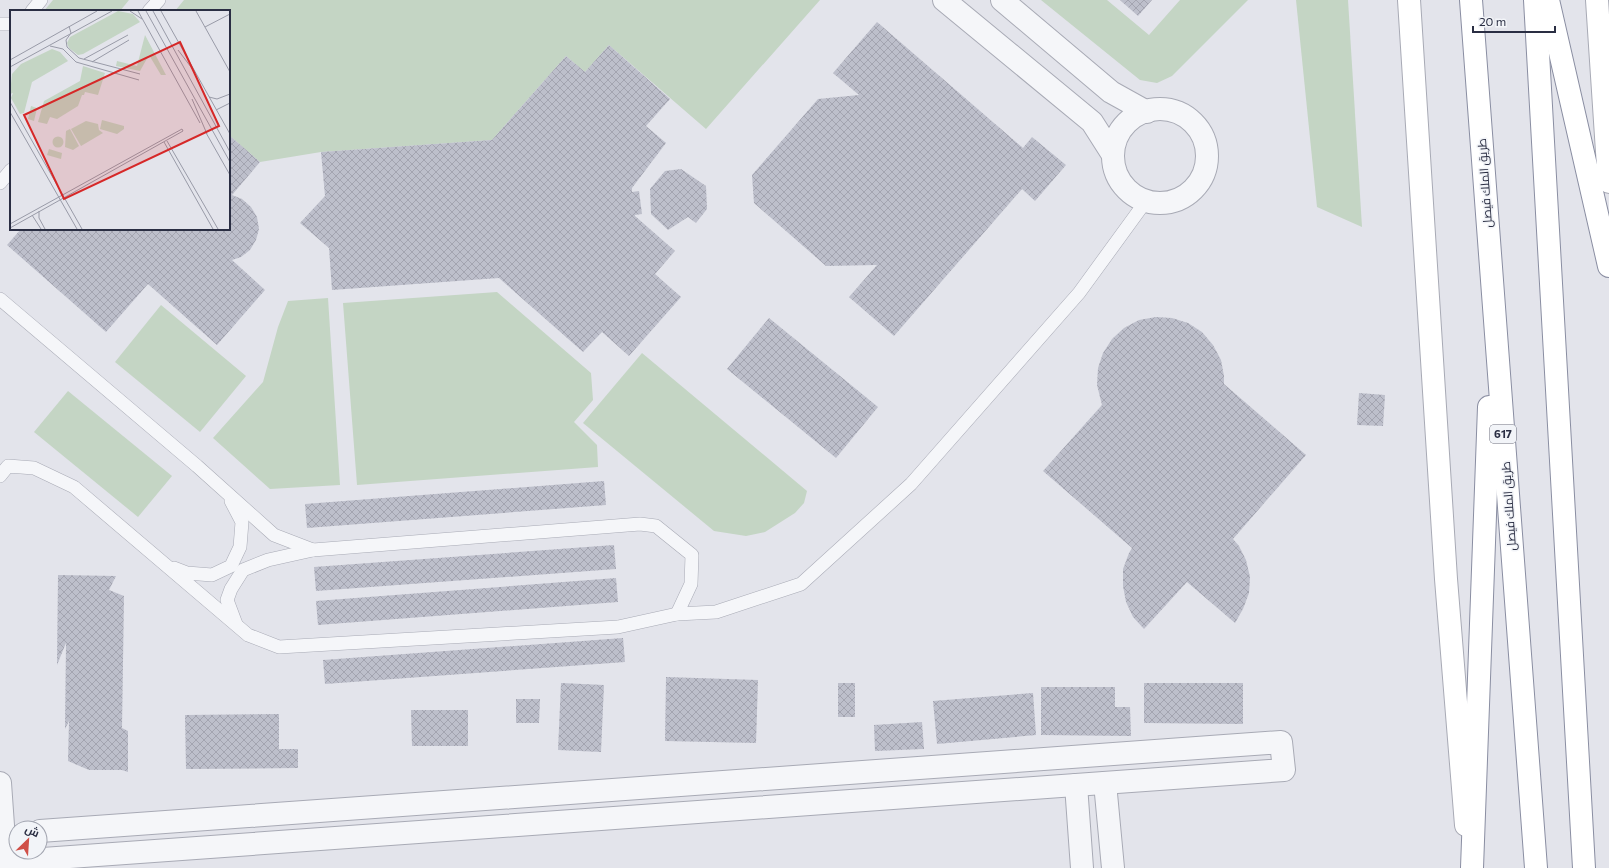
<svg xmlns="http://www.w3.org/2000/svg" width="1609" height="868" font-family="Commissioner,Cairo,sans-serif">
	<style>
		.green { fill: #c4d5c4 }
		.building { fill: url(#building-cross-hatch) }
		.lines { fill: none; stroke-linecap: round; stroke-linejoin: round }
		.service-casing { stroke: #a8aab5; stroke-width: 14 }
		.minor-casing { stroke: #a8aab5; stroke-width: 24 }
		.secondary-casing { stroke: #a8aab5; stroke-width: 24 }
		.trunk-casing { stroke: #8a8ea2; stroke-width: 24 }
		.service { stroke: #f5f6f9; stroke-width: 13 }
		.minor { stroke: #f5f6f9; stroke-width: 22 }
		.secondary { stroke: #fff; stroke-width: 22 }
		.trunk { stroke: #fff; stroke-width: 22 }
		.labels { text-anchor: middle; stroke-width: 3; stroke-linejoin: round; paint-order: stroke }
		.shield { fill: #f2f4f8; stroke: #666979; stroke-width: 1 }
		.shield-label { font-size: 11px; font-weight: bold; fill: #2a2e43 }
		.street-label { font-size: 12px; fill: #2a2e43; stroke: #f2f4f8 }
		.inset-road { fill: none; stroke: #999ba8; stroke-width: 1 }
		.view { fill: #d62828; fill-opacity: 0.15; stroke: #d62828; stroke-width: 2 }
		.inset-edge { fill: none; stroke: #2a2e43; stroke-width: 2 }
	</style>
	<defs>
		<pattern id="building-cross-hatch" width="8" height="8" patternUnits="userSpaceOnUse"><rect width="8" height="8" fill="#bdbfcb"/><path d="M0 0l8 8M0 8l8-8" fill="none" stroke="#a3a4b0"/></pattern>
	</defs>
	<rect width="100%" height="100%" fill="#e3e4eb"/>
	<!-- green -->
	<g class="green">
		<polygon points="53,0 129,0 120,11 44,11"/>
		<polygon points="184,0 820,0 706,129 609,45 585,72 566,56 492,140 321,152 260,162 229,135 229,11 175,11"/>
		<polygon points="1041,0 1107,0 1149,35 1180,0 1248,0 1172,76 1157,83 1140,80"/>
		<polygon points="1296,0 1348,0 1362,227 1317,207"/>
		<polygon points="497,292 591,373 593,400 574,422 597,445 598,467 357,485 343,303"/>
		<polygon points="328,298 340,485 270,489 213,438 263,382 278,327 288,301"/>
		<polygon points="161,305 246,376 200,432 115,362"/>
		<polygon points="642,353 807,491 804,503 795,513 765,532 746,536 714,531 583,423"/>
		<polygon points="68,391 172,476 138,517 34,432"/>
	</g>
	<!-- building -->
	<g class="building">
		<polygon points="1120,0 1152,0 1138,16"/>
		<polygon points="877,22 1023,148 1032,137 1066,165 1035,201 1022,189 894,336 849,297 877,265 826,266 754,203 752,175 818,99 859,95 833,73"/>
		<polygon points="609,45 670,99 646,126 666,143 632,188 632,192 639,191 642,214 635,215 635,216 675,251 655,274 681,297 629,356 602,332 583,352 499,278 332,290 329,248 300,223 325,196 321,152 492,140 566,56 585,72"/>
		<polygon points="229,135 260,162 232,195 242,199 251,207 257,217 259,229 256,240 250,250 241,257 232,260 265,290 217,345 148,284 106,332 7,245 21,229 229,229"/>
		<polygon points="681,169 706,186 707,209 696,223 688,217 668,230 651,214 650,189 665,171"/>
		<polygon points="1156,317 1172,318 1188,323 1202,332 1213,345 1221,360 1224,376 1224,384 1306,455 1233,539 1239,546 1246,560 1250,577 1249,593 1243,609 1235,623 1187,582 1144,629 1133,617 1126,602 1123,586 1123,569 1129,553 1132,548 1043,471 1102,405 1097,385 1098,368 1103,353 1112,339 1124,328 1139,320"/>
		<polygon points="769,318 878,407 836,458 727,369"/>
		<polygon points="1359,393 1385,395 1383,426 1357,425"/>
		<polygon points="604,481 606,505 307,528 305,504"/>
		<polygon points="614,545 616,569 316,591 314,567"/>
		<polygon points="58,575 116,576 109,590 124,596 122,728 128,731 128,772 122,770 89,770 68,761 69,721 65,729 66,643 57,665"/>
		<polygon points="616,578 618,602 318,625 316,601"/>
		<polygon points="623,638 625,662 325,684 323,660"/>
		<polygon points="666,677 758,680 756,743 665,741"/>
		<polygon points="561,683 604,685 601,752 558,750"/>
		<rect x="838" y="683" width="17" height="34"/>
		<polygon points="1144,683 1243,683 1243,724 1144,723"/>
		<polygon points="1041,687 1115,687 1115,707 1130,707 1131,736 1041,735"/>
		<polygon points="1033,693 1036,735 937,744 933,701"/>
		<polygon points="516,699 540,699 539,723 516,723"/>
		<polygon points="411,710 468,710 468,746 412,746"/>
		<polygon points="279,714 279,749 298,749 298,768 186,769 185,715"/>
		<polygon points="922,722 924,749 875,751 874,725"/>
	</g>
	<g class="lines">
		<defs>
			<g id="service">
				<polyline points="32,11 41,0"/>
				<polyline points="149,11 159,0"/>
				<polyline points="0,24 11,24"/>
				<polyline points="0,183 11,170"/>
				<polyline points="0,299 197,466 274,535 313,550 640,524 656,526 692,555 691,584 677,614"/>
				<polyline points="0,476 8,466 34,468 74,487 248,635 279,647 618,627 677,614 716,612 801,584 911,484 1079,293 1146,201"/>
				<polyline points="174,568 187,573 212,575 231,566 240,547 242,522 231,501"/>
				<polyline points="236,624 227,600 231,589 243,570 268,560 313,550"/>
			</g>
			<g id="minor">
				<polyline points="944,0 1092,122 1113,155"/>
				<polyline points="1002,0 1111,92 1147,112"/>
				<circle cx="1160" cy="156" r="47"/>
				<polyline points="0,783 6,868"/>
				<polyline points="1105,783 1113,868"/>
				<polyline points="1076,785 1082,868"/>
				<polyline points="0,862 1284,770 1281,742 40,831"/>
			</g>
			<g id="secondary">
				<polyline points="1409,0 1446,579 1466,825"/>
				<polyline points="1597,0 1609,182"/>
			</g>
			<g id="trunk">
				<polyline points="1471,0 1536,868"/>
				<polyline points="1535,0 1584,868"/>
				<polyline points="1548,0 1609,266"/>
				<polyline points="1472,868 1489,407"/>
			</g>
		</defs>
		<!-- service casing -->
		<use href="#service" class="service-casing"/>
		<!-- minor casing -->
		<use href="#minor" class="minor-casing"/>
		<!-- secondary casing -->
		<use href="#secondary" class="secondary-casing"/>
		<!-- trunk casing -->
		<use href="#trunk" class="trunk-casing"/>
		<!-- service -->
		<use href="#service" class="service"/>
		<!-- minor -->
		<use href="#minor" class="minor"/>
		<!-- secondary -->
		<use href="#secondary" class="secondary"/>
		<!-- trunk -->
		<use href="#trunk" class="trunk"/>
	</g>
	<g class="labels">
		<!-- shield labels -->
		<rect class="shield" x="1490" y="425" width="26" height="18" rx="3"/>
		<g class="shield-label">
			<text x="1503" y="438">617</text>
		</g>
		<!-- street labels -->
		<g class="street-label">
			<text transform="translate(1485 183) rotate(-94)" y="4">طريق الملك فيصل</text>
			<text transform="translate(1509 506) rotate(-94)" y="4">طريق الملك فيصل</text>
		</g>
	</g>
	<!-- overview -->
	<g transform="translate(10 10)">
		<rect width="220" height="220" fill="#e3e4eb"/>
		<path d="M 108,1 L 123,4 L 130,12 L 73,44 L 68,45 L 59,38 L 57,33 L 60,27 ZM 135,25 L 156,65 L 151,65 L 139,45 L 130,61 L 106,56 L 107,51 L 127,56 ZM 42,39 L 50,42 L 58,51 L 22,72 L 14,103 L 10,104 L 1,88 L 3,83 L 0,84 L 2,64 L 11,54 ZM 73,56 L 95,63 L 88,85 L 75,82 L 74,85 L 72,85 L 68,96 L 47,109 L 40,107 L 37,114 L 28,112 L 34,91 L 70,71 ZM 21,96 L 27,98 L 24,111 L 18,109 ZM 92,110 L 114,116 L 114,119 L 107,124 L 90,119 ZM 76,111 L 88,114 L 89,120 L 93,123 L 71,136 L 61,119 ZM 60,119 L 69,136 L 63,140 L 55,137 L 56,121 ZM42.5 132a5.5 5.5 0 1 1 11 0a5.5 5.5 0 1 1-11 0ZM 39,139 L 52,143 L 51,149 L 37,145 Z" fill="#c4d5c4"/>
		<path class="inset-road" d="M 120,1 L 132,9M 128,1 L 190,113M 136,1 L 220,152M 143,1 L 220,142M 151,1 L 220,124M 186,1 L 220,62M 59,16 L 61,23 L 56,30 L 57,37 L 69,48 L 130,64M 195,17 L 220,4M 40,36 L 53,39 L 66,52 L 129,70M 168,40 L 184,61M 74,49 L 118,25M 0,50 L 87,1M 82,52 L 119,30M 0,57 L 102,1M 199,87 L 207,89 L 220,84M 182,89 L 197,124M 0,92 L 72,219M 206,100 L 220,93M 0,102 L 67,219M 195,121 L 220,165M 157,131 L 208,219M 154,132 L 203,219M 29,201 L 29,208 L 35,219M 22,205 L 31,219M 0,214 L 172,119M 0,218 L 173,121 L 172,119"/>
		<path class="view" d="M 170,32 L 209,116 L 54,189 L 14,105 Z"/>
		<rect width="220" height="220" class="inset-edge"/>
	</g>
	<!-- north arrow -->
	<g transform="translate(28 840) rotate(25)"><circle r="19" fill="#f2f4f8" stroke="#a2a5b0"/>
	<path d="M0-3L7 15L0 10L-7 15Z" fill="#d04f47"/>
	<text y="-6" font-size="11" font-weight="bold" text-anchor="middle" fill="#2a2e43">ش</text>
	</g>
	<!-- scale -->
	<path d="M1473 26v6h82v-6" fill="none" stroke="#2a2e43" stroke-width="2"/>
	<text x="1479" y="26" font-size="12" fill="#2a2e43" stroke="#f2f4f8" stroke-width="3" paint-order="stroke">20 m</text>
</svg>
